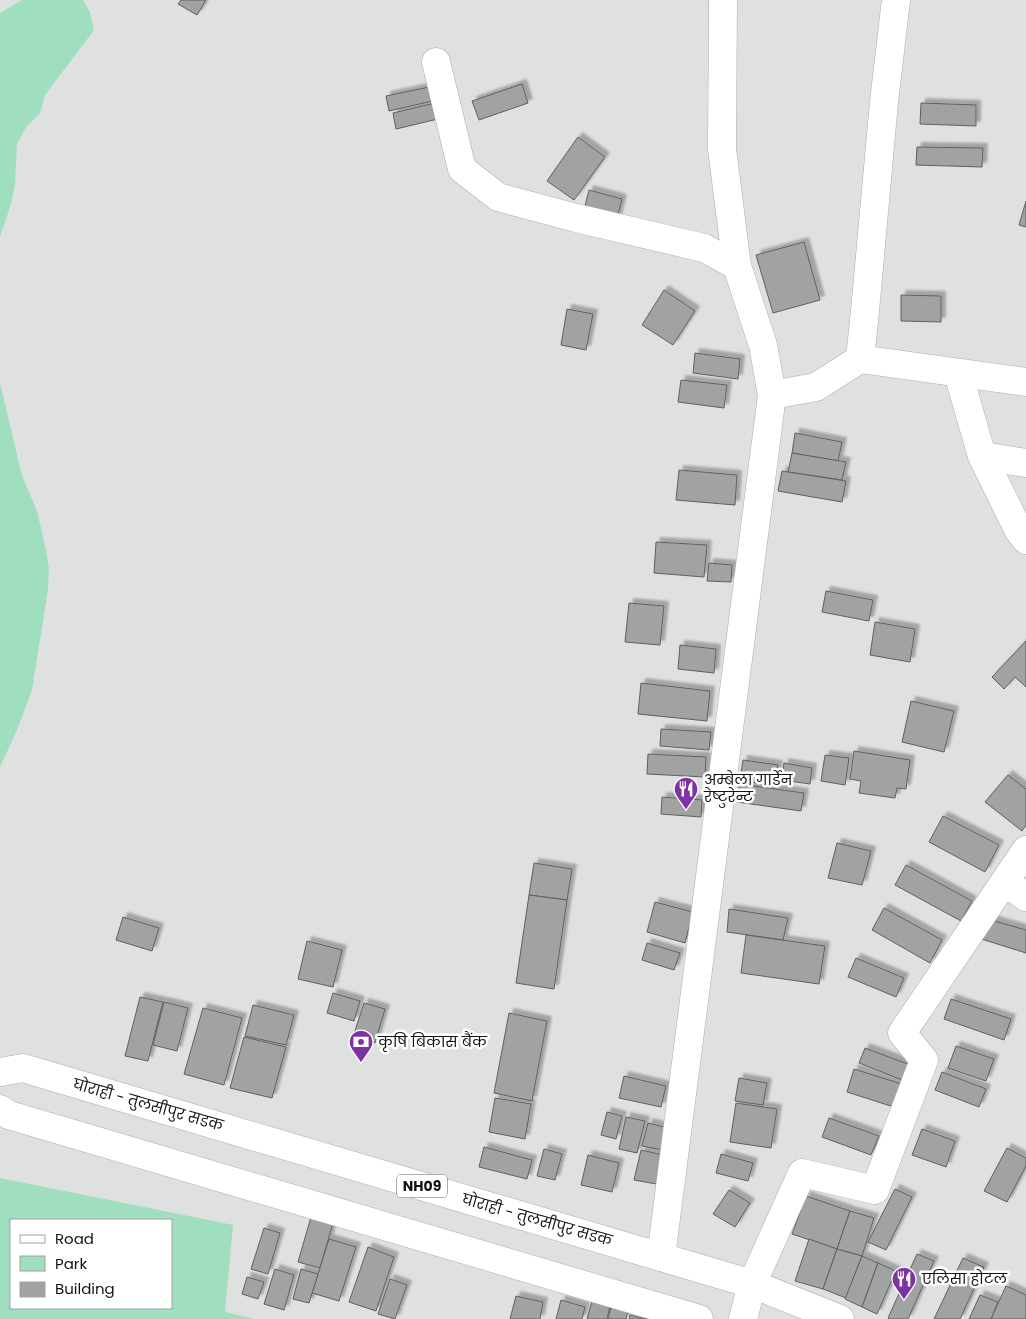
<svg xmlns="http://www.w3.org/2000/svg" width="1026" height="1319" font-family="Poppins,'Noto Sans Devanagari',sans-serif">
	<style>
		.green { fill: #9fdebf; fill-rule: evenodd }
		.building { fill: #a0a3a2; stroke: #5d605f; filter: url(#shadow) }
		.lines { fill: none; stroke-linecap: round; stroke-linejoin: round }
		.minor-casing { stroke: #abaeac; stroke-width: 29 }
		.major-casing { stroke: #abaeac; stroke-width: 29 }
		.minor { stroke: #fff; stroke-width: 28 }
		.major { stroke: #fff; stroke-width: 28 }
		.labels { text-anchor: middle; stroke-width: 5; stroke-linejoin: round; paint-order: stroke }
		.shield { fill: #fff; stroke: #595a59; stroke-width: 1 }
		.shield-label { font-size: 14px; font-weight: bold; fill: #121312 }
		.poi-label { font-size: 15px; fill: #121312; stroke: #fff; text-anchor: start }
		.street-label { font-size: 15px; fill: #121312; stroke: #fff }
	</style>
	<defs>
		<filter id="shadow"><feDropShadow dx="4.5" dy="-4.5" stdDeviation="1" flood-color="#0004"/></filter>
	</defs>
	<rect width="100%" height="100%" fill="#dee1df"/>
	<!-- green -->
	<g class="green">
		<polygon points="22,0 83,0 90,12 94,30 45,95 40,113 26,127 17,144 15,184 11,204 0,237 0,13"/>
		<polygon points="0,383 22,476 37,511 46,550 49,569 48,589 32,690 17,730 0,767"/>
		<path d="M 0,1178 L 233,1225 L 225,1312 L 255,1319 L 0,1319 ZM 11,1220 L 171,1220 L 171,1308 L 11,1308 Z"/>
	</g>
	<!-- building -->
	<g class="building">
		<polygon points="181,0 206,0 197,15 178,4"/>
		<polygon points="522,84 528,103 479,120 472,101"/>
		<polygon points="434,86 437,100 389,111 386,96"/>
		<polygon points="439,102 442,118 396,129 393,113"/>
		<polygon points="921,103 976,105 976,126 920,124"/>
		<polygon points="578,137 605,157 574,200 547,181"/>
		<polygon points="917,147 983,148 982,167 916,165"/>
		<polygon points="589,190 622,199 617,219 584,210"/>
		<polygon points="1026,201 1026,227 1019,225"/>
		<polygon points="804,242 820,300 773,313 756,255"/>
		<polygon points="664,290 695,311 673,345 642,325"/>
		<polygon points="901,295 941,296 941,322 901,321"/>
		<polygon points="567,309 593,314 586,350 561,345"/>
		<polygon points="695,353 740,359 738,379 693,373"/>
		<polygon points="681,380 727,385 724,408 678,402"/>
		<polygon points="795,433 842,442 838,461 792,453"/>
		<polygon points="792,453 846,462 842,480 788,472"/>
		<polygon points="679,470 737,475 735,505 676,500"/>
		<polygon points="782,471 846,481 842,502 778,491"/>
		<polygon points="656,542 707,545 704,577 654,573"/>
		<polygon points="709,563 732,565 731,582 707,581"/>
		<polygon points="826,591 873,600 869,621 822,612"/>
		<polygon points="629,603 664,606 660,645 625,642"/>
		<polygon points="875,622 915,629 910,662 870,655"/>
		<polygon points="1026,641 1026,687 1015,677 1004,689 992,677"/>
		<polygon points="680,645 716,649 714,673 678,669"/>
		<polygon points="641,683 710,691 707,721 638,714"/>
		<polygon points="911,701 954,711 944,752 902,742"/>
		<polygon points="661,729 711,732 709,750 660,746"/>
		<polygon points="854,751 910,760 906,789 897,788 895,798 859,793 861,781 850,779"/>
		<polygon points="648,754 706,757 705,777 647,774"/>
		<polygon points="825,755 849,758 845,785 821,781"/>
		<polygon points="743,760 778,765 775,786 740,780"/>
		<polygon points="784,763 812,768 810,784 782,780"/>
		<polygon points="1008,775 1026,789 1026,825 1022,831 985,802"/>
		<polygon points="739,784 804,793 801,811 737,802"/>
		<polygon points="662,797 702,800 701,817 661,814"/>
		<polygon points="943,816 999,845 985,872 929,842"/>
		<polygon points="837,843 871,851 862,885 828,878"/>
		<polygon points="534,863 572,869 567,900 529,895"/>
		<polygon points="906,865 972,901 961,921 895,885"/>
		<polygon points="529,895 567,900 554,989 516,983"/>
		<polygon points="655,902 693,912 685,943 647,932"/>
		<polygon points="884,908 942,940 930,963 872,930"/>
		<polygon points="729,909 788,918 783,940 727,932"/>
		<polygon points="123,917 159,928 152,951 116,940"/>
		<polygon points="981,917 1026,930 1026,953 975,937"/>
		<polygon points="746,935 825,946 819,984 741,973"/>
		<polygon points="307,941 342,950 333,987 298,979"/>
		<polygon points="647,943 680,953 674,970 642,960"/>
		<polygon points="856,958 904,978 896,997 848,977"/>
		<polygon points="333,993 360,1001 354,1021 327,1013"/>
		<polygon points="140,997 163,1002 148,1061 125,1056"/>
		<polygon points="951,999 1011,1019 1004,1040 944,1019"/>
		<polygon points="164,1002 188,1008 177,1051 153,1045"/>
		<polygon points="364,1003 385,1009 375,1043 353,1037"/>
		<polygon points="253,1005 294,1015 286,1045 245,1036"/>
		<polygon points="203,1008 242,1018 224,1085 184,1074"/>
		<polygon points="509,1013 547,1021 532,1101 494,1093"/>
		<polygon points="244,1037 286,1047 272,1098 230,1088"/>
		<polygon points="956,1046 994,1059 986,1081 948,1068"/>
		<polygon points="865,1048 913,1066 907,1082 859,1063"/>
		<polygon points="854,1069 905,1085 897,1108 847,1092"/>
		<polygon points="942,1072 986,1089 979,1107 935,1090"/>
		<polygon points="624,1076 666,1086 661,1107 619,1098"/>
		<polygon points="739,1078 767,1083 763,1105 735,1101"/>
		<polygon points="495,1098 531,1104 525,1139 489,1132"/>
		<polygon points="736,1103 777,1109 771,1148 730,1142"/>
		<polygon points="607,1112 622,1116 616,1139 601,1135"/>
		<polygon points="626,1117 645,1121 637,1153 619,1149"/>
		<polygon points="829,1118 879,1136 871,1155 822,1137"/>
		<polygon points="648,1123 668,1128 663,1150 642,1146"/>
		<polygon points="922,1129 955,1141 946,1167 912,1155"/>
		<polygon points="484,1147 532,1160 527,1179 479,1167"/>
		<polygon points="1007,1148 1026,1158 1026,1166 1007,1202 984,1191"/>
		<polygon points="544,1149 562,1154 555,1180 537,1176"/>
		<polygon points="641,1150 668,1156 662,1185 634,1180"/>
		<polygon points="721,1154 753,1163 748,1181 716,1173"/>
		<polygon points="588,1155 619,1163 612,1192 581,1185"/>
		<polygon points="895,1189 912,1197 886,1250 868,1242"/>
		<polygon points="729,1190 750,1203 735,1227 713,1214"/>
		<polygon points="806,1196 850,1211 837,1249 792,1234"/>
		<polygon points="850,1211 874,1218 862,1256 837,1249"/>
		<polygon points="311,1217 333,1223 320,1268 298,1262"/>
		<polygon points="264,1228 280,1233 268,1274 251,1269"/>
		<polygon points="329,1239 356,1247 339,1301 312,1293"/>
		<polygon points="809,1239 837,1249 823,1289 795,1281"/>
		<polygon points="368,1247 394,1257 376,1311 349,1302"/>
		<polygon points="837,1249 862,1256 846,1298 823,1289"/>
		<polygon points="917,1254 934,1261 908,1319 889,1319 888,1318"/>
		<polygon points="862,1256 878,1263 862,1307 845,1299"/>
		<polygon points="963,1258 984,1267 960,1319 934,1319"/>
		<polygon points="878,1263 896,1271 877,1314 862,1307"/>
		<polygon points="275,1269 294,1275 284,1310 264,1304"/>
		<polygon points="301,1269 318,1274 309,1303 293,1299"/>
		<polygon points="247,1277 264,1282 258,1299 242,1294"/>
		<polygon points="390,1279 407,1285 395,1319 378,1314"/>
		<polygon points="1006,1286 1026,1295 1026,1319 991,1319"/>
		<polygon points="980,1295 998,1302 991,1319 969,1319"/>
		<polygon points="516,1296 543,1302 540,1319 510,1319"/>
		<polygon points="561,1300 585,1307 582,1319 556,1319"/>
		<polygon points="592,1301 610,1306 607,1319 587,1319"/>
		<polygon points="611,1307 628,1311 626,1319 608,1319"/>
		<polygon points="630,1315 642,1318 648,1319 629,1319"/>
	</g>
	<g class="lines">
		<defs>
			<g id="minor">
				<polyline points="723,0 722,149 737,266"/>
				<polyline points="436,62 462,169 498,197 576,218 704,248 737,266 763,345 772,395"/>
				<polyline points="860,359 1026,382"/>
				<polyline points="958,373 982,456 1019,531 1026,540"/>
				<polyline points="982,456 1026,463"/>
				<polyline points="1005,882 1026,897"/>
				<polyline points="661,1257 772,395 816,387 860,359 865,311 884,102 896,0"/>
				<polyline points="743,1319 752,1284 802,1173 875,1190 924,1060 902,1033 1026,850"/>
			</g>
			<g id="major">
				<polyline points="0,1072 23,1068 752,1284 840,1319"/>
				<polyline points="0,1109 9,1115 699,1319"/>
			</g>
		</defs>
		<!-- minor casing -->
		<use href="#minor" class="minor-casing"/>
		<!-- major casing -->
		<use href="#major" class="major-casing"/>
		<!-- minor -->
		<use href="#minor" class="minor"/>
		<!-- major -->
		<use href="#major" class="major"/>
	</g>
	<!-- icons -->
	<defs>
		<symbol id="restaurant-pin" viewBox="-11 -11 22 30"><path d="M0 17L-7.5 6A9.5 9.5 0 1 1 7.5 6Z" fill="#7f32a4" stroke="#fff"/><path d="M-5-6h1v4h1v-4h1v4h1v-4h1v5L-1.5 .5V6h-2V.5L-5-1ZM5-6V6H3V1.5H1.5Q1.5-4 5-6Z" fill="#fff"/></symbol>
		<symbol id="bank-pin" viewBox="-11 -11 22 30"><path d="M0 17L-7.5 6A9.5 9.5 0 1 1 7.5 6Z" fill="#7f32a4" stroke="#fff"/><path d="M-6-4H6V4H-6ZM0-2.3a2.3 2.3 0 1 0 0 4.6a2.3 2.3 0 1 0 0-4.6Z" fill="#fff"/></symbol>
	</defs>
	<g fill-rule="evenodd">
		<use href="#restaurant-pin" x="672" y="775" width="28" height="38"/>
		<use href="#bank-pin" x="347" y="1028" width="28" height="38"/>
		<use href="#restaurant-pin" x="890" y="1265" width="28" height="38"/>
	</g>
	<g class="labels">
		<!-- shield labels -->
		<rect class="shield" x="397" y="1174.5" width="50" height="23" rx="4"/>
		<g class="shield-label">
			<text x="422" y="1191">NH09</text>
		</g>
		<!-- poi labels -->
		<g class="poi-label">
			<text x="704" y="785">अम्ब्रेला गार्डेन<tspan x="704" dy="17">रेष्टुरेन्ट</tspan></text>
			<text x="378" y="1047">कृषि बिकास बैंक</text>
			<text x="922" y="1284">एलिसा होटल</text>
		</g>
		<!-- street labels -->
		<g class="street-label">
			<text transform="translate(148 1105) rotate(16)" y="5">घोराही - तुलसीपुर सडक</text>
			<text transform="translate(537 1220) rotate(16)" y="5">घोराही - तुलसीपुर सडक</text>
		</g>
	</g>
	<!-- legend -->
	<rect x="10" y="1219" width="162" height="90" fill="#ffffff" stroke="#a0a1a0"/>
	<rect x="20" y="1235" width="25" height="8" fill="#ffffff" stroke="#a0a1a0"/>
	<text x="55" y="1244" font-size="15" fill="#121312">Road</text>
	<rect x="20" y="1256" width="25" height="15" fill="#9fdebf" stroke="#a0a1a0"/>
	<text x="55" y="1269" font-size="15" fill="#121312">Park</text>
	<rect x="20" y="1282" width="25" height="15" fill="#a0a3a2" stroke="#a0a1a0"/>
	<text x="55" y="1294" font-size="15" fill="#121312">Building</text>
</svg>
